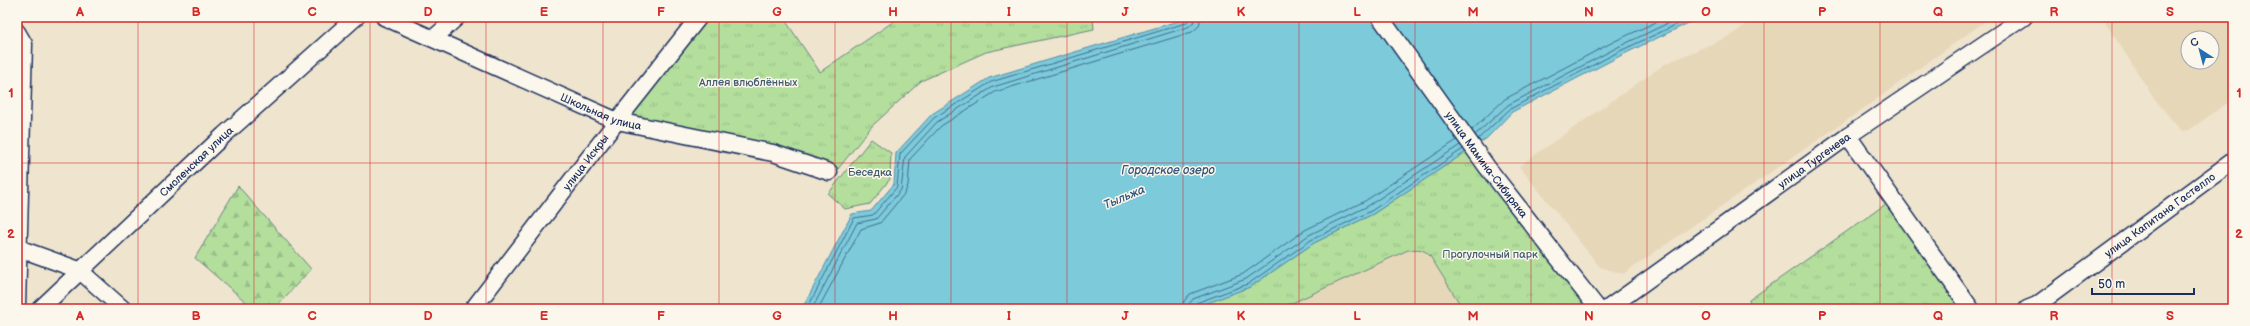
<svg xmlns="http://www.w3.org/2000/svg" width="2250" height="326" font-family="'Balsamiq Sans',sans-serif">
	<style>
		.built { fill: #e7d7b9; fill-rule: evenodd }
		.grass { fill: url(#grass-tufts); stroke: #67867d }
		.forest { fill: url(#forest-firs); stroke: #67867d }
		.water { fill: #7ccada; stroke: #558ca8 }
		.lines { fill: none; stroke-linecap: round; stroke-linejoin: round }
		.shore { stroke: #426d90; stroke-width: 1 }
		.minor-casing { stroke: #1b2f5e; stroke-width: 19 }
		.minor { stroke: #fbf7ec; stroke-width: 16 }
		.grid { fill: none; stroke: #d62828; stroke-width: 1; stroke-opacity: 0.55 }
		.labels { text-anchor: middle; stroke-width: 3; stroke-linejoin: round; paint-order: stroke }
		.park-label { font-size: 11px; fill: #415b6e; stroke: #fbf7ec }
		.street-label { font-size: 11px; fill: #1b2f5e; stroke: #fbf7ec }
		.water-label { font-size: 12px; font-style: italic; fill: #33567d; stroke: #fbf7ec }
		.neatline { fill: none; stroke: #d62828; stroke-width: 1.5 }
		.grid-label { font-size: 13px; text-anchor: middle; font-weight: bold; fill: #d62828 }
	</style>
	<defs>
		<pattern id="grass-tufts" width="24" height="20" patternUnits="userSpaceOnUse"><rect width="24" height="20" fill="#b3de9c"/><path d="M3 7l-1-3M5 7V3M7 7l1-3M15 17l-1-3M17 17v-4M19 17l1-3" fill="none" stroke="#99bf89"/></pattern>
		<pattern id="forest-firs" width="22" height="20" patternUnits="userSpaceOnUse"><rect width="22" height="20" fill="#b3de9c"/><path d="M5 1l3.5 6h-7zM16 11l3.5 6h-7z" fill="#99bf89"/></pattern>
	</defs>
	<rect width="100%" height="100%" fill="#efe4ce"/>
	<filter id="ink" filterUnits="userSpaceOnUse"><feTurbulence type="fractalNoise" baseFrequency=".025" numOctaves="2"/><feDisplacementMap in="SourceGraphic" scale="8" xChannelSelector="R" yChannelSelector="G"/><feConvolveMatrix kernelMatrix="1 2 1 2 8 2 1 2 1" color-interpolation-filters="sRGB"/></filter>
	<g filter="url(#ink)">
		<!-- built -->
		<g class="built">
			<polygon points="1755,17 1991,17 1860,111 1623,274 1600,267 1519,166 1665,64 1732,35"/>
			<path d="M 2102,17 L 2233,17 L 2233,99 L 2189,130 L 2181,131 L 2153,97 ZM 2188,38 L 2212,38 L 2212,62 L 2188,62 Z"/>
			<polygon points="1419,249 1424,250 1430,256 1463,309 1279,309 1408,250"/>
		</g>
		<!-- grass -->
		<g class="grass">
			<polygon points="699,17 783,17 820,72 900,17 1093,17 1094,29 986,52 921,81 872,126 834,174 617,121"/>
			<polygon points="871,139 891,153 890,179 870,204 845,209 828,194"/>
			<path d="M 1473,147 L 1598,309 L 1463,309 L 1430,256 C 1423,248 1418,249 1408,250 L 1279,309 L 1189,309 L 1250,287 L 1314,243 L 1373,214 Z"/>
			<polygon points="1893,199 1971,309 1751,309 1749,300"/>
		</g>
		<!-- forest -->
		<polygon class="forest" points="238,186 311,269 274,309 254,309 195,258"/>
		<!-- water -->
		<polygon class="water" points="1191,17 1701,17 1622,55 1512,112 1487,138 1373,214 1314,243 1250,287 1197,307 802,309 852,214 871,211 894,184 896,153 932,114 989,78"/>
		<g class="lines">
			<!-- shore -->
			<g class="shore">
				<polyline points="1472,130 1505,99 1615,41 1667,17"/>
				<polyline points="1475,135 1508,105 1618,47 1681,17"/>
				<polyline points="1478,139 1510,109 1620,51 1693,17"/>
				<polyline points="807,309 854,218 873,215 897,187 900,154 934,118 991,82 1186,23 1190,17"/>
				<polyline points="812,309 857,223 876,219 901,190 905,157 937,122 993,87 1188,27 1193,23 1195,17"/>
				<polyline points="818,309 861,229 880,223 905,193 908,185 910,159 941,126 995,92 1192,32 1199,26 1201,17"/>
				<polyline points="1182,309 1184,301 1190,294 1243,274 1305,230 1365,201 1457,140"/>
				<polyline points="1188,309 1189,304 1193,299 1246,279 1309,235 1368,206 1460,145"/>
				<polyline points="1193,309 1196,303 1248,284 1311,240 1371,211 1463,149"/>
			</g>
			<defs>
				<g id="minor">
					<path id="s1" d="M 384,17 L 617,121 L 773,153 L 829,172"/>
					<path id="s2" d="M 1380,17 L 1487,167 L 1598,309"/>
					<polyline points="17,32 24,44 17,305"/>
					<polyline points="434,38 457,17"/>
					<polyline points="1848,136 1971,309"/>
					<polyline points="18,248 79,270 123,309"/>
					<path id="s3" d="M 40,309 L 224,135 L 356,17"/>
					<path id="s4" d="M 473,309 L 617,121 L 699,17"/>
					<path id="s5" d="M 1607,309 L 1848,136 L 2024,17"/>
					<path id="s6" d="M 2027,309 L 2037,305 L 2233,161"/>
				</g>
			</defs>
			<!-- minor casing -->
			<use href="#minor" class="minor-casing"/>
			<!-- minor -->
			<use href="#minor" class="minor"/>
		</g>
	</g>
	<!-- grid -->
	<path class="grid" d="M 138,17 L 138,309M 254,17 L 254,309M 370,17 L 370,309M 486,17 L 486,309M 603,17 L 603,309M 719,17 L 719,309M 835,17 L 835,309M 951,17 L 951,309M 1067,17 L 1067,309M 1183,17 L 1183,309M 1299,17 L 1299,309M 1415,17 L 1415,309M 1531,17 L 1531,309M 1647,17 L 1647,309M 1764,17 L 1764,309M 1880,17 L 1880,309M 1996,17 L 1996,309M 2112,17 L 2112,309M 17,163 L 2233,163"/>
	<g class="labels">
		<!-- park labels -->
		<g class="park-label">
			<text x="748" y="86">Аллея влюблённых</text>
			<text x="870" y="176">Беседка</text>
			<text x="1490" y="258">Прогулочный парк</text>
		</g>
		<!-- street labels -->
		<g class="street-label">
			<text dy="4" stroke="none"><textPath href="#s1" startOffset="237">Школьная улица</textPath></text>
			<text dy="4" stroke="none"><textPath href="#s5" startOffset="255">улица Тургенева</textPath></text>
			<text dy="4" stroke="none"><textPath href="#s3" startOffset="215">Смоленская улица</textPath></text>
			<text dy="4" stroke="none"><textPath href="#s4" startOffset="185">улица Искры</textPath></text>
			<text dy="4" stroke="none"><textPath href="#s2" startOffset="182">улица Мамина-Сибиряка</textPath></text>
			<text dy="4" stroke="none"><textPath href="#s6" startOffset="163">улица Капитана Гастелло</textPath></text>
		</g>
		<!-- water labels -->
		<g class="water-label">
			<text x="1168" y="174">Городское озеро</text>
			<text transform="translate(1124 197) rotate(-23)" y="4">Тыльжа</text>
		</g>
	</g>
	<!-- margin -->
	<rect width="2250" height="326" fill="none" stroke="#fbf7ec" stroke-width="44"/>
	<!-- north arrow -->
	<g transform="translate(2200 50) rotate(324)"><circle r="19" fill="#fbf7ec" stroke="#a1a7b3"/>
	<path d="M0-3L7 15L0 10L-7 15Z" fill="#1f6fb2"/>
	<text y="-6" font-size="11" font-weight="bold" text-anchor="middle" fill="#1b2f5e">С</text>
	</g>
	<!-- scale -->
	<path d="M2092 288v6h102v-6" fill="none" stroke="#1b2f5e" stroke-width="2"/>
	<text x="2098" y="288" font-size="12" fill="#1b2f5e" stroke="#fbf7ec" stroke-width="3" paint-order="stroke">50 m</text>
	<rect x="22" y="22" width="2206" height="282" class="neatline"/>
	<g class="grid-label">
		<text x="80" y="16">A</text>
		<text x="196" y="16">B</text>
		<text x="312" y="16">C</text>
		<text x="428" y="16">D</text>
		<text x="544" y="16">E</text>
		<text x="661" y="16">F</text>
		<text x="777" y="16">G</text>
		<text x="893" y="16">H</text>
		<text x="1009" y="16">I</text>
		<text x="1125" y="16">J</text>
		<text x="1241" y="16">K</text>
		<text x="1357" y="16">L</text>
		<text x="1473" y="16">M</text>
		<text x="1589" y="16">N</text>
		<text x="1706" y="16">O</text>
		<text x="1822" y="16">P</text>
		<text x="1938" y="16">Q</text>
		<text x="2054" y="16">R</text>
		<text x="2170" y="16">S</text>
		<text x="11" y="97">1</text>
		<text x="2239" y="97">1</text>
		<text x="11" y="238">2</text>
		<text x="2239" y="238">2</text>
		<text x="80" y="320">A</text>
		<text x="196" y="320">B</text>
		<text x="312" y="320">C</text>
		<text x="428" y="320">D</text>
		<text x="544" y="320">E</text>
		<text x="661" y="320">F</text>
		<text x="777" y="320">G</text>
		<text x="893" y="320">H</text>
		<text x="1009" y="320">I</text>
		<text x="1125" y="320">J</text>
		<text x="1241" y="320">K</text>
		<text x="1357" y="320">L</text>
		<text x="1473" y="320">M</text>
		<text x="1589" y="320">N</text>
		<text x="1706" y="320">O</text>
		<text x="1822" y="320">P</text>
		<text x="1938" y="320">Q</text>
		<text x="2054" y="320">R</text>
		<text x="2170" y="320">S</text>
	</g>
</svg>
